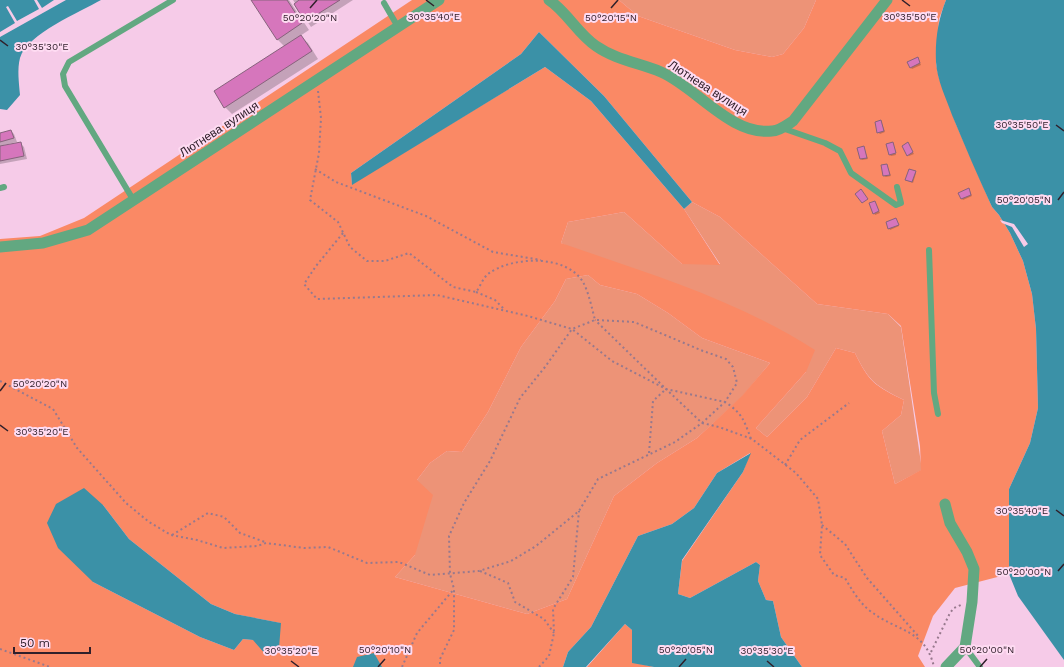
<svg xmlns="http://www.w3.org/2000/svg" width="1064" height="667" font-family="'Work Sans',sans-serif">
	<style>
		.green { fill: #ed9377 }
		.forest { fill: #fa8965; fill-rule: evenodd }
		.water { fill: #3b91a7 }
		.pier { fill: #f6cbe8 }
		.shadow { fill: #0003 }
		.building { fill: #d676bc; stroke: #87627c }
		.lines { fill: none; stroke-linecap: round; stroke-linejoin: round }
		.path { stroke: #97798d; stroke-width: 2; stroke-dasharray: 2 3; stroke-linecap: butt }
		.service { stroke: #62a881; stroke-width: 6 }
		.minor { stroke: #62a881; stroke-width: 11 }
		.ticks { fill: none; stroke: #30202b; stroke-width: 1.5 }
		.labels { text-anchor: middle; stroke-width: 4; stroke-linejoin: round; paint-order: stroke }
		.street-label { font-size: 12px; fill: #30202b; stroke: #fedbf2 }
		.ticks-label { font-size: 10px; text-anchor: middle; fill: #30202b; stroke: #fedbf2; stroke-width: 4; stroke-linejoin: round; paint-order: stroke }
	</style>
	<rect width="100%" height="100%" fill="#f6cbe8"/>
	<!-- green -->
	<g class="green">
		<polygon points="619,0 816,0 804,28 783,54 772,57 735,50 638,16"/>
		<path d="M 692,202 L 720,217 L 817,304 L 888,314 L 901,327 L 922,470 L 895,484 L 882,431 L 901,415 L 904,400 C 876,386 869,382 855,353 L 836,348 L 807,397 L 767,437 L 756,428 L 806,372 L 561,243 L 568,222 L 624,212 L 682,264 L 720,264 L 684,209 Z"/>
		<polygon points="588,275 600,285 637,294 668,313 702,338 770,363 742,397 697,438 657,463 614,496 567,599 527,614 395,577 415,555 417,480 430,463 447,451 462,452 488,412 521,347 555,301 566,279"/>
	</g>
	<!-- forest -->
	<g class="forest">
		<path d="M 412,0 L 619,0 L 638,16 L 735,50 L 772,57 L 783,54 L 804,28 L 816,0 L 946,0 L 939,19 L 936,64 L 939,78 L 956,124 L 992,207 L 999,215 L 1010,233 L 1023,261 L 1032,294 L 1036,329 L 1038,408 L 1030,443 L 1009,489 L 1009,574 L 955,588 L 933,616 L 918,656 L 925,667 L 802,667 L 781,637 L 773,601 L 766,600 L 758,581 L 760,565 L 756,562 L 690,598 L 678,594 L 682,561 L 743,472 L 750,453 L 717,473 L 694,508 L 672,524 L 638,536 L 591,627 L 568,652 L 563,667 L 0,667 L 0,239 L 40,236 L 84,218 ZM 539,32 L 604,96 L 692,202 L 720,217 L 817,304 L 888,314 L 901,326 L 920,446 L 921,470 L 895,484 L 882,431 L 901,415 L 904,400 C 875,386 869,382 855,353 L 836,348 L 807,397 L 767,437 L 756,428 L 806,372 L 815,350 C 738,300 647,273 561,243 L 568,222 L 624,212 L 682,264 L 720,265 L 684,209 L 591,101 L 545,67 L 352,184 L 351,173 L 521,54 ZM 588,275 L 600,285 L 637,294 L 668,313 L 702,338 L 770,363 L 742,396 L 697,438 L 657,463 L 614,496 L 567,599 L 527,614 L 395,577 L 415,555 L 433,495 L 417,480 L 430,463 L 447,451 L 462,452 L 488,412 L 521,347 L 555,301 L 566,279 ZM 103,505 L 129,539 L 211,604 L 235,614 L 280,623 L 253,640 L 243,639 L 234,650 L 200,637 L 93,582 Z"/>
		<polygon points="625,624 632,630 632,662 654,667 587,667"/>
	</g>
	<!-- water -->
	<g class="water">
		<path d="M 0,0 L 101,0 C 80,12 27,34 20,58 C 17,69 19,83 20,95 L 7,110 L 0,109 Z"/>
		<path d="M 946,0 L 1064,0 L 1064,660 L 1018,596 L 1009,574 L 1009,489 L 1030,443 L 1038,408 L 1036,329 L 1032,294 L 1023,261 L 1010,233 L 999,215 L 992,207 C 978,177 965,146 952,115 C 946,98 937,80 936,62 C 935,40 938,20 946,0 Z"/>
		<polygon points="539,32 604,96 692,202 684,209 591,101 545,67 352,185 351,173 521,54"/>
		<polygon points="751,453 743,472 682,560 678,594 690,598 756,562 760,565 758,581 766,600 773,601 781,637 802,667 654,667 632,663 632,630 625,624 586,667 563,667 568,652 591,627 638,536 672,524 694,508 717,473"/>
		<polygon points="84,488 103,505 129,539 211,604 235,614 281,623 279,648 267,656 253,640 243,639 234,650 200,637 93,582 58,548 47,523 56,504"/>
		<polygon points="374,653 382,667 353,667 357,657"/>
	</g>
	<!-- pier -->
	<g class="pier">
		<polygon points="34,0 37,0 42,8 54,0 66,0 0,37 0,32 15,23 6,7 8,6 17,21 39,9"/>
		<polygon points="1000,220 1014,224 1028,244 1024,247 1012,227 1002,223"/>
	</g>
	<!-- shadow -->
	<g class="shadow">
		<polygon points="252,0 289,0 309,30 300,36 308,43 318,59 232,114 225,107 285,47 277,39"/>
		<polygon points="293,0 353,0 311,27"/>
		<polygon points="919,60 921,65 912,69 911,68"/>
		<polygon points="881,121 885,132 880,134 878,132"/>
		<polygon points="11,131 14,134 17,142 4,145 5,147 21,144 24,147 27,159 0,164 0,134"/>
		<polygon points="893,143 896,155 891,156 890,155"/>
		<polygon points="909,145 914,154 909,156 908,155"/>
		<polygon points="864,148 868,159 862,160 861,159"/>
		<polygon points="887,165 891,176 886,177 884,176"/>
		<polygon points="915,172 916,173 913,183 908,181 906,180"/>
		<polygon points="970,191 972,196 963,200 962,199"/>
		<polygon points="875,202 880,213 875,215 874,213"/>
		<polygon points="896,219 899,226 890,230 889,228"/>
	</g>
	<!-- building -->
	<g class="building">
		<polygon points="251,0 287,0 302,23 277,40"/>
		<polygon points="299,0 340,0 305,22 294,4"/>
		<polygon points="301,35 312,51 224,108 214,91"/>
		<polygon points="918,57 920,63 910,68 907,62"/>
		<polygon points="881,120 884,131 877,133 875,122"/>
		<polygon points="11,130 14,138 0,142 0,133"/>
		<polygon points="21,142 24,156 0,161 0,146"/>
		<polygon points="893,142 896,153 889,155 886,144"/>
		<polygon points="908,142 913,152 907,156 902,146"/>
		<polygon points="864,146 867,158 860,159 857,148"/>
		<polygon points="887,164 890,175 883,176 881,165"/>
		<polygon points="909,169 916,171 912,182 905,180"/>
		<polygon points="969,188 971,195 961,199 958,193"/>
		<polygon points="861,189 868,199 862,203 855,194"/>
		<polygon points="875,201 879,211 873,214 869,203"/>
		<polygon points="896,218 899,225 888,229 886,222"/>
	</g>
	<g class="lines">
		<!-- path -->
		<g class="path">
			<path d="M 318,91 L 321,118 L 319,153 L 310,200 L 338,222 L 350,247 L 367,261 L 385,261 L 409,253 L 453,287 L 476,292 C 480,287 483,278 488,274 C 512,256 566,254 583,282 C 589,293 592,309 595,320 L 572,329 L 612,361 L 666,389 L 702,423 L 719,427 L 752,439 L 796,473 L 818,499 L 822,525 L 820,555 L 834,575 L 845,578 C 852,590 859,602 869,610 C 896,632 925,628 934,667"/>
			<polyline points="315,169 336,182 426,216 493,252 541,260"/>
			<polyline points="343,233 316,266 304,284 317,299 437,295 528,316 572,329 545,367 520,398 490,461 464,503 449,536 450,574 454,589 454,630 440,659 440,667"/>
			<polyline points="476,292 495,300 505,310"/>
			<path d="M 597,320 L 634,322 L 703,351 L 726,359 L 733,367 L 737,383 L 725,402 C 742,413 744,420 751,439"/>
			<polyline points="0,381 53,409 77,448 126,503 149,522 171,535 197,540 223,548 257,546 266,543 304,548 328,547 367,563 399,562 430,575 479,571 511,561 536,546 579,511 598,479 675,442 702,423 725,402 666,389 595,320"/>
			<polyline points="649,453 653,401 666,389"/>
			<polyline points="785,465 800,440 849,403"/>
			<polyline points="822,525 845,544 867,578 919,637"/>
			<polyline points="172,535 208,513 224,517 240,533 265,542"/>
			<polyline points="480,571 508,583 515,602 544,619 554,633"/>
			<polyline points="0,649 50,667"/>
			<polyline points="931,652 950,613 954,608 961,605"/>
			<polyline points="402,667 417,633 454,589"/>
			<polyline points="539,667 549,656 554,633 553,609 573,577 579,511"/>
		</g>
		<!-- service -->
		<g class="service">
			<polyline points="384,3 398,27"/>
			<polyline points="782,128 825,143 840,151 851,173 896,205 901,203 897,187"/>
			<polyline points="0,188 4,187"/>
			<polyline points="134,201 65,86 63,74 69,62 173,0"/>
			<polyline points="929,250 934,393 938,414"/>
			<polyline points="965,647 980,667"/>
		</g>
		<!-- minor -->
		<g class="minor">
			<path d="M 549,0 C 567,12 578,34 596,46 C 616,60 640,63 661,72 C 696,87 731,136 772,131 C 779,131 787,125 793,121 L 887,0"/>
			<polyline points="0,247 43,243 88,230 439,0"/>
			<polyline points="945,504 950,523 967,552 974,569 972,602 965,647 946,667"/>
		</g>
	</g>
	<!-- ticks -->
	<path class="ticks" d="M 426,0 L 434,6M 902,0 L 910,6M 310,8 L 317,0M 611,8 L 618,0M 0,40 L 8,46M 1056,125 L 1064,131M 1058,200 L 1064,192M 0,391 L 6,383M 0,425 L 8,431M 1056,510 L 1064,516M 1058,571 L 1064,564M 291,661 L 299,667M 767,661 L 774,667M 378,667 L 385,659M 679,667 L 686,659M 980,667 L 987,659"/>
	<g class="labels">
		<!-- street labels -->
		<g class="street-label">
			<text transform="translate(708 88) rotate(33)" y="4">Лютнева вулиця</text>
			<text transform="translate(219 129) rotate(-33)" y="4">Лютнева вулиця</text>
		</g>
	</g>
	<g class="ticks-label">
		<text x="434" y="20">30°35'40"E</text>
		<text x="910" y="20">30°35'50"E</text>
		<text x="310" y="21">50°20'20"N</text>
		<text x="611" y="21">50°20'15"N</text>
		<text x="42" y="50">30°35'30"E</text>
		<text x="1022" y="128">30°35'50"E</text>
		<text x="1024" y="203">50°20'05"N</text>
		<text x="40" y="387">50°20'20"N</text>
		<text x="42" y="435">30°35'20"E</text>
		<text x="1022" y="514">30°35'40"E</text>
		<text x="1024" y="575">50°20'00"N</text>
		<text x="385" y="653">50°20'10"N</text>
		<text x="686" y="653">50°20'05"N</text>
		<text x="987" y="653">50°20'00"N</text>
		<text x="291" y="654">30°35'20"E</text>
		<text x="767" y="654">30°35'30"E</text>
	</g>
	<!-- scale -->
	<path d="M14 647v6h76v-6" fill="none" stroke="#30202b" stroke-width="2"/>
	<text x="20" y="647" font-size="12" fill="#30202b" stroke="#fedbf2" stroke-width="3" paint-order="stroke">50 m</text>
</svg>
